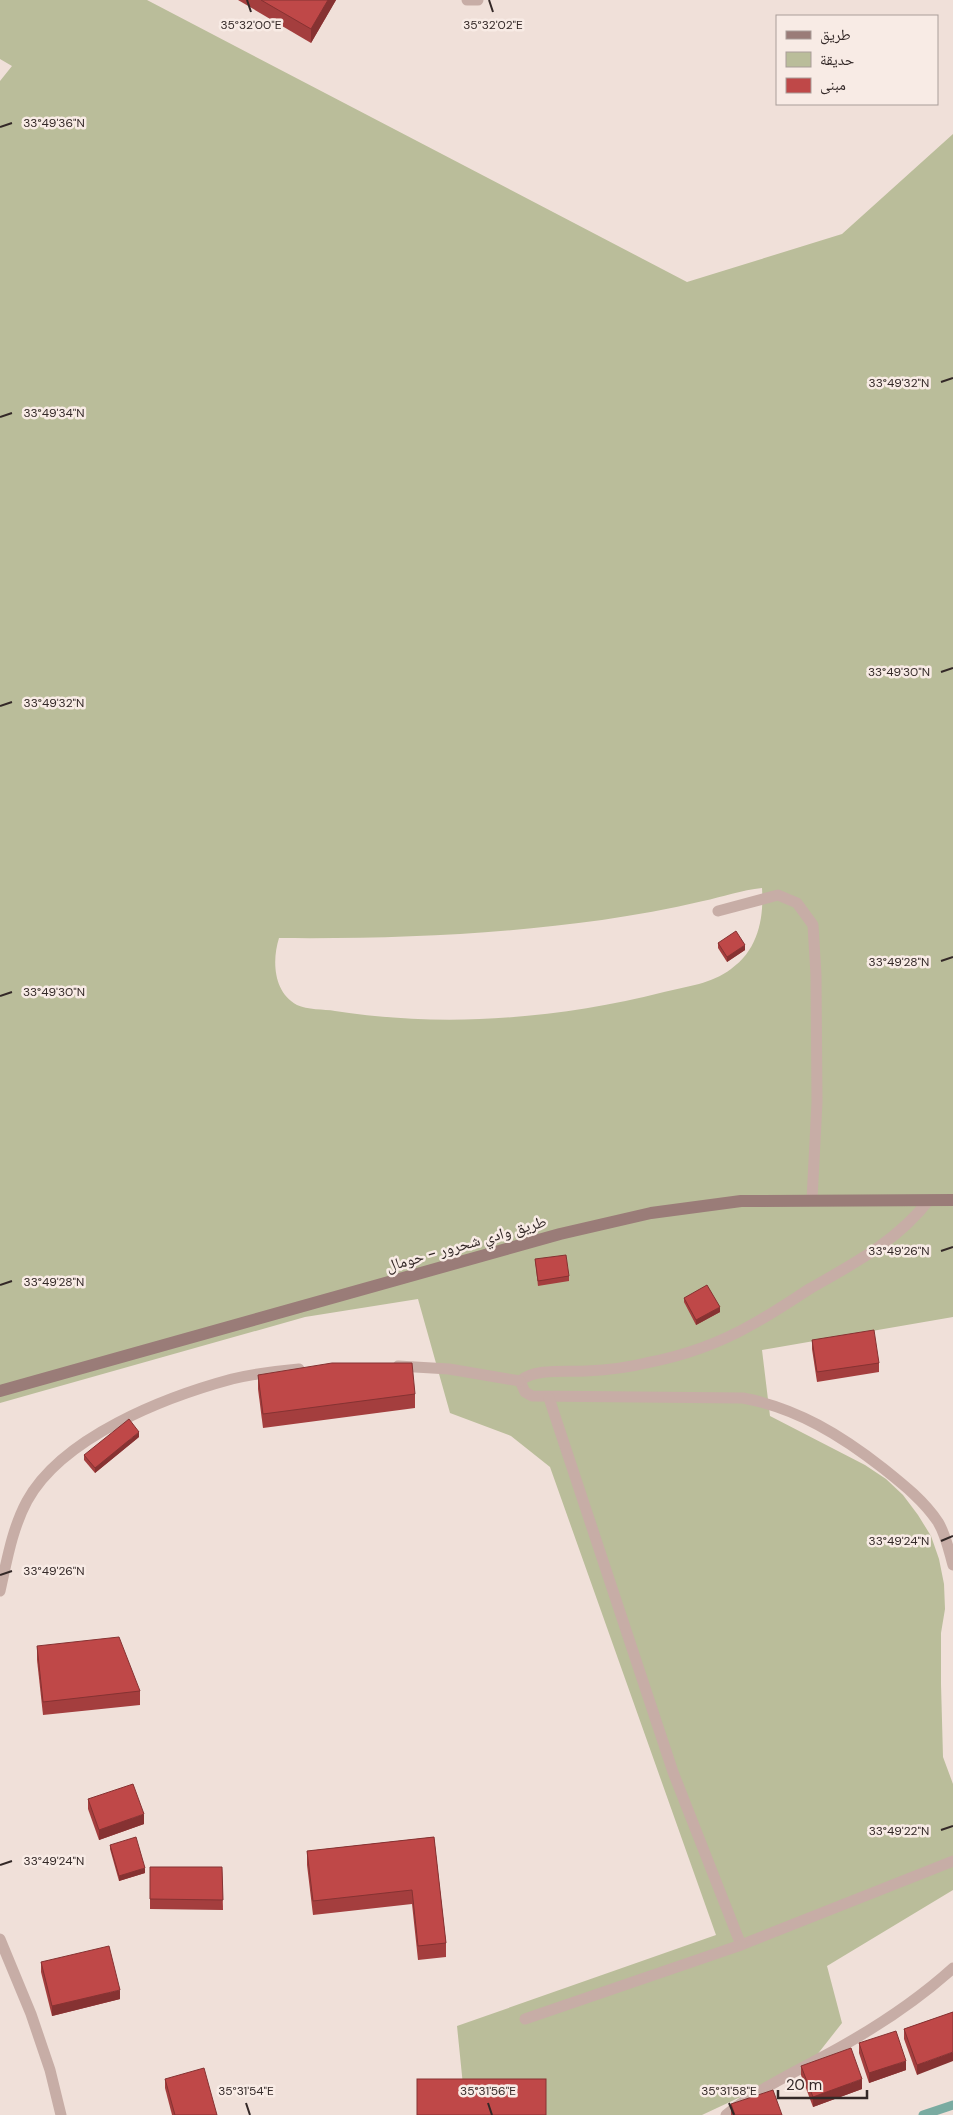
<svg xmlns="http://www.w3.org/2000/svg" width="953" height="2115" font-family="'DM Sans','Noto Naskh Arabic',sans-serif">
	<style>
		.green { fill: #babd9a; fill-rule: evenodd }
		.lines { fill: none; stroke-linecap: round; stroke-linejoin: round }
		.stream { stroke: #7aaba1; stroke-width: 9 }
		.service { stroke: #c7ada6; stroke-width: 11 }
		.secondary { stroke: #9a7c78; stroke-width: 12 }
		.wall { fill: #a43e3e }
		.shaded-wall { fill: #863232 }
		.building { fill: #bf4848; stroke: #863232 }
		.ticks { fill: none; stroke: #332827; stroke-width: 2 }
		.labels { text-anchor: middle; stroke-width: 5; stroke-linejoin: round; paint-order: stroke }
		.street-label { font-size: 16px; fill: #332827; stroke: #f8ebe5 }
		.ticks-label { font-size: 12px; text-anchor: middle; fill: #332827; stroke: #f8ebe5; stroke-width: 5; stroke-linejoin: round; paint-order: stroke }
	</style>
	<rect width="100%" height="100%" fill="#f0e0d9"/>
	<!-- green -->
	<path class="green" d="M 0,0 L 147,0 L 687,282 L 842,234 L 953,134 L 953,1317 L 762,1350 L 770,1416 L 865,1465 L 886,1479 L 903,1495 L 918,1515 L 931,1536 L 939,1559 L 944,1584 L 945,1609 L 941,1633 L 941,1684 L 943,1757 L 953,1784 L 953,1890 L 827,1966 L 842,2023 L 809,2065 L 702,2115 L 466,2115 L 457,2026 L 716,1935 L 550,1467 L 511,1436 L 450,1413 L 418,1299 L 305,1317 L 0,1403 L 0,81 L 12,66 L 0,59 ZM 762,888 C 764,919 758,950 731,969 C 711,984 688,986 664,992 C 557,1019 445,1028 335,1011 C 324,1009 307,1010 297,1005 C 273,992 272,960 279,938 C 388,939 494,935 602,920 C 635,915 669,909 703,901 C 722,897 742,890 762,888 Z"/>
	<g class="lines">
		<!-- stream -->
		<polyline class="stream" points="923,2115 953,2105"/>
		<!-- service -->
		<g class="service">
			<polyline points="467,0 478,0"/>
			<polyline points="718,911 778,895 797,903 813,925 816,975 817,1102 812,1200"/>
			<path d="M 929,1200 C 897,1241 855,1263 811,1288 C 792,1300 773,1313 753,1324 C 720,1343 683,1356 646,1363 C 627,1368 606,1370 586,1371 C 567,1372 534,1368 520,1381 L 525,1392 L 532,1396 L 743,1398 C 797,1408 842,1436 884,1469 C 904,1485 924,1501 938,1522 C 946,1535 949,1551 953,1565"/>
			<polyline points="398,1366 449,1369 520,1381"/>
			<polyline points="549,1398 673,1772 741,1945 953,1861"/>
			<path d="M 0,1591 C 7,1560 12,1529 27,1501 C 62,1437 165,1397 232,1379 C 253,1374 277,1371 299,1369"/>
			<polyline points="0,1939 31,2014 50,2070 61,2115"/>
			<polyline points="525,2019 741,1945"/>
			<path d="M 726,2115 C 764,2084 809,2066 851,2041 C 887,2020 922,1996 953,1968"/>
		</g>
		<!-- secondary -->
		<polyline class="secondary" points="0,1391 560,1234 651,1213 741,1201 953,1200"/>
	</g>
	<!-- wall -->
	<g class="wall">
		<polygon points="238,0 336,0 311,43"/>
		<polygon points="718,943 745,950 727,962 718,948"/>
		<polygon points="535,1259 569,1276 569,1281 538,1286"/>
		<polygon points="684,1298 720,1312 696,1325 684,1302"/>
		<polygon points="812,1340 879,1363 879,1372 817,1382 812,1349"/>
		<polygon points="258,1375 415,1394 415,1408 263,1428 258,1389"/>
		<polygon points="139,1437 95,1473 84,1460 84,1455"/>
		<polygon points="37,1646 140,1691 140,1705 43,1715 37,1660"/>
		<polygon points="88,1799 144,1824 99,1840 88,1809"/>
		<polygon points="434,1837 446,1943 446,1957 418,1960 412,1904 313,1915 307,1865 307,1851"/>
		<polygon points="110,1845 145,1873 119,1881 110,1849"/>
		<polygon points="150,1867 222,1867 223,1910 150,1909"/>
		<polygon points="41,1962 120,1999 52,2016 41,1972"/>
		<polygon points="953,2012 917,2075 904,2039 904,2029"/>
		<polygon points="859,2043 906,2070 869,2083 859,2053"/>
		<polygon points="801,2066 862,2089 813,2107 801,2075"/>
		<polygon points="165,2079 217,2115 172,2115 165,2088"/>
		<polygon points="731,2104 782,2115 731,2115"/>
	</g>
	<!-- shaded-wall -->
	<g class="shaded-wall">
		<polygon points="328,0 336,0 311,43 311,29"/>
		<polygon points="745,945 745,950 727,962 727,957"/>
		<polygon points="720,1307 720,1312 696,1325 696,1320"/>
		<polygon points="139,1432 139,1437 95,1473 95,1468"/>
		<polygon points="144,1814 144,1824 99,1840 99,1830"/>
		<polygon points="145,1868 145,1873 119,1881 119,1876"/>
		<polygon points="120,1990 120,1999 52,2016 52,2006"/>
		<polygon points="953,2052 953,2061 917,2075 917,2065"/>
		<polygon points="906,2061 906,2070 869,2083 869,2073"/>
		<polygon points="862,2079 862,2089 813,2107 813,2097"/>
	</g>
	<!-- building -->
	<g class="building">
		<polygon points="261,0 328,0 311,29"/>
		<polygon points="736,931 745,945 727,957 718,943"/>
		<polygon points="566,1255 569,1276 538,1281 535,1259"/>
		<polygon points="707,1285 720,1307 696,1320 684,1298"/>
		<polygon points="874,1330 879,1363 817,1372 812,1340"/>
		<polygon points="332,1363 412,1363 415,1394 263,1414 258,1375"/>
		<polygon points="129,1419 139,1432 95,1468 84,1455"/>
		<polygon points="119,1637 140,1691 43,1702 37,1646"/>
		<polygon points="133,1784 144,1814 99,1830 88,1799"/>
		<polygon points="136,1837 145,1868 119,1876 110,1845"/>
		<polygon points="434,1837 446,1943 418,1946 412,1890 313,1901 307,1851"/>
		<polygon points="150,1867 222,1867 223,1900 150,1899"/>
		<polygon points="109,1946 120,1990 52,2006 41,1962"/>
		<polygon points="953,2012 953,2052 917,2065 904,2029"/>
		<polygon points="896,2031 906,2061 869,2073 859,2043"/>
		<polygon points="851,2048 862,2079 813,2097 801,2066"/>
		<polygon points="204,2068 217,2115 175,2115 165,2079"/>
		<rect x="417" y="2079" width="129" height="36"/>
		<polygon points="773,2090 782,2115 735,2115 731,2104"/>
	</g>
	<!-- ticks -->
	<path class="ticks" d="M 247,0 L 251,12M 489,0 L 493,12M 0,127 L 12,123M 941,382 L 953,378M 0,417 L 12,413M 941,672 L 953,668M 0,706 L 12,702M 941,961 L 953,957M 0,996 L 12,992M 941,1251 L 953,1247M 0,1285 L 12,1281M 941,1541 L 953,1536M 0,1575 L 12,1571M 941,1830 L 953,1826M 0,1865 L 12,1861M 246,2103 L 250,2115M 488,2103 L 492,2115M 729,2103 L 734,2115"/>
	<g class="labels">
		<!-- street labels -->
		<g class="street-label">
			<text transform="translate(466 1243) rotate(-16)" y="6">طريق وادي شحرور - حومال</text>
		</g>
	</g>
	<g class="ticks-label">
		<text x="251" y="29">35°32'00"E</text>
		<text x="493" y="29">35°32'02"E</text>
		<text x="54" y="127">33°49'36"N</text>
		<text x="899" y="387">33°49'32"N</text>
		<text x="54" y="417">33°49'34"N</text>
		<text x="899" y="676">33°49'30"N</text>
		<text x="54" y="707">33°49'32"N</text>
		<text x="899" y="966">33°49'28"N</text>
		<text x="54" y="996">33°49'30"N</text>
		<text x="899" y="1255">33°49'26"N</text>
		<text x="54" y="1286">33°49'28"N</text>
		<text x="899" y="1545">33°49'24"N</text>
		<text x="54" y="1575">33°49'26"N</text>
		<text x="899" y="1835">33°49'22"N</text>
		<text x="54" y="1865">33°49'24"N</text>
		<text x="246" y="2095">35°31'54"E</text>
		<text x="488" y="2095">35°31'56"E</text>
		<text x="729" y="2095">35°31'58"E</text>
	</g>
	<!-- legend -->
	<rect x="776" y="15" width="162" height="90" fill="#f8ebe5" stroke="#a99d99"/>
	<rect x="786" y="31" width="25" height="8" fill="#9a7c78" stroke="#a99d99"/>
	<text x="820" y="40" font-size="15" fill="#332827">طريق</text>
	<rect x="786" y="52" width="25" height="15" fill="#babd9a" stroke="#a99d99"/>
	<text x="820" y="65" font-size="15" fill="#332827">حديقة</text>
	<rect x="786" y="78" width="25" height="15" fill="#bf4848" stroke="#a99d99"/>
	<text x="820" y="90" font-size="15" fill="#332827">مبنى</text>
	<!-- scale -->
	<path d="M778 2090v8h89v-8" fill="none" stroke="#332827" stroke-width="2.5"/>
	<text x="786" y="2090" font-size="15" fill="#332827" stroke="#f8ebe5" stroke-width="4" paint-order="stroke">20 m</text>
</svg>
